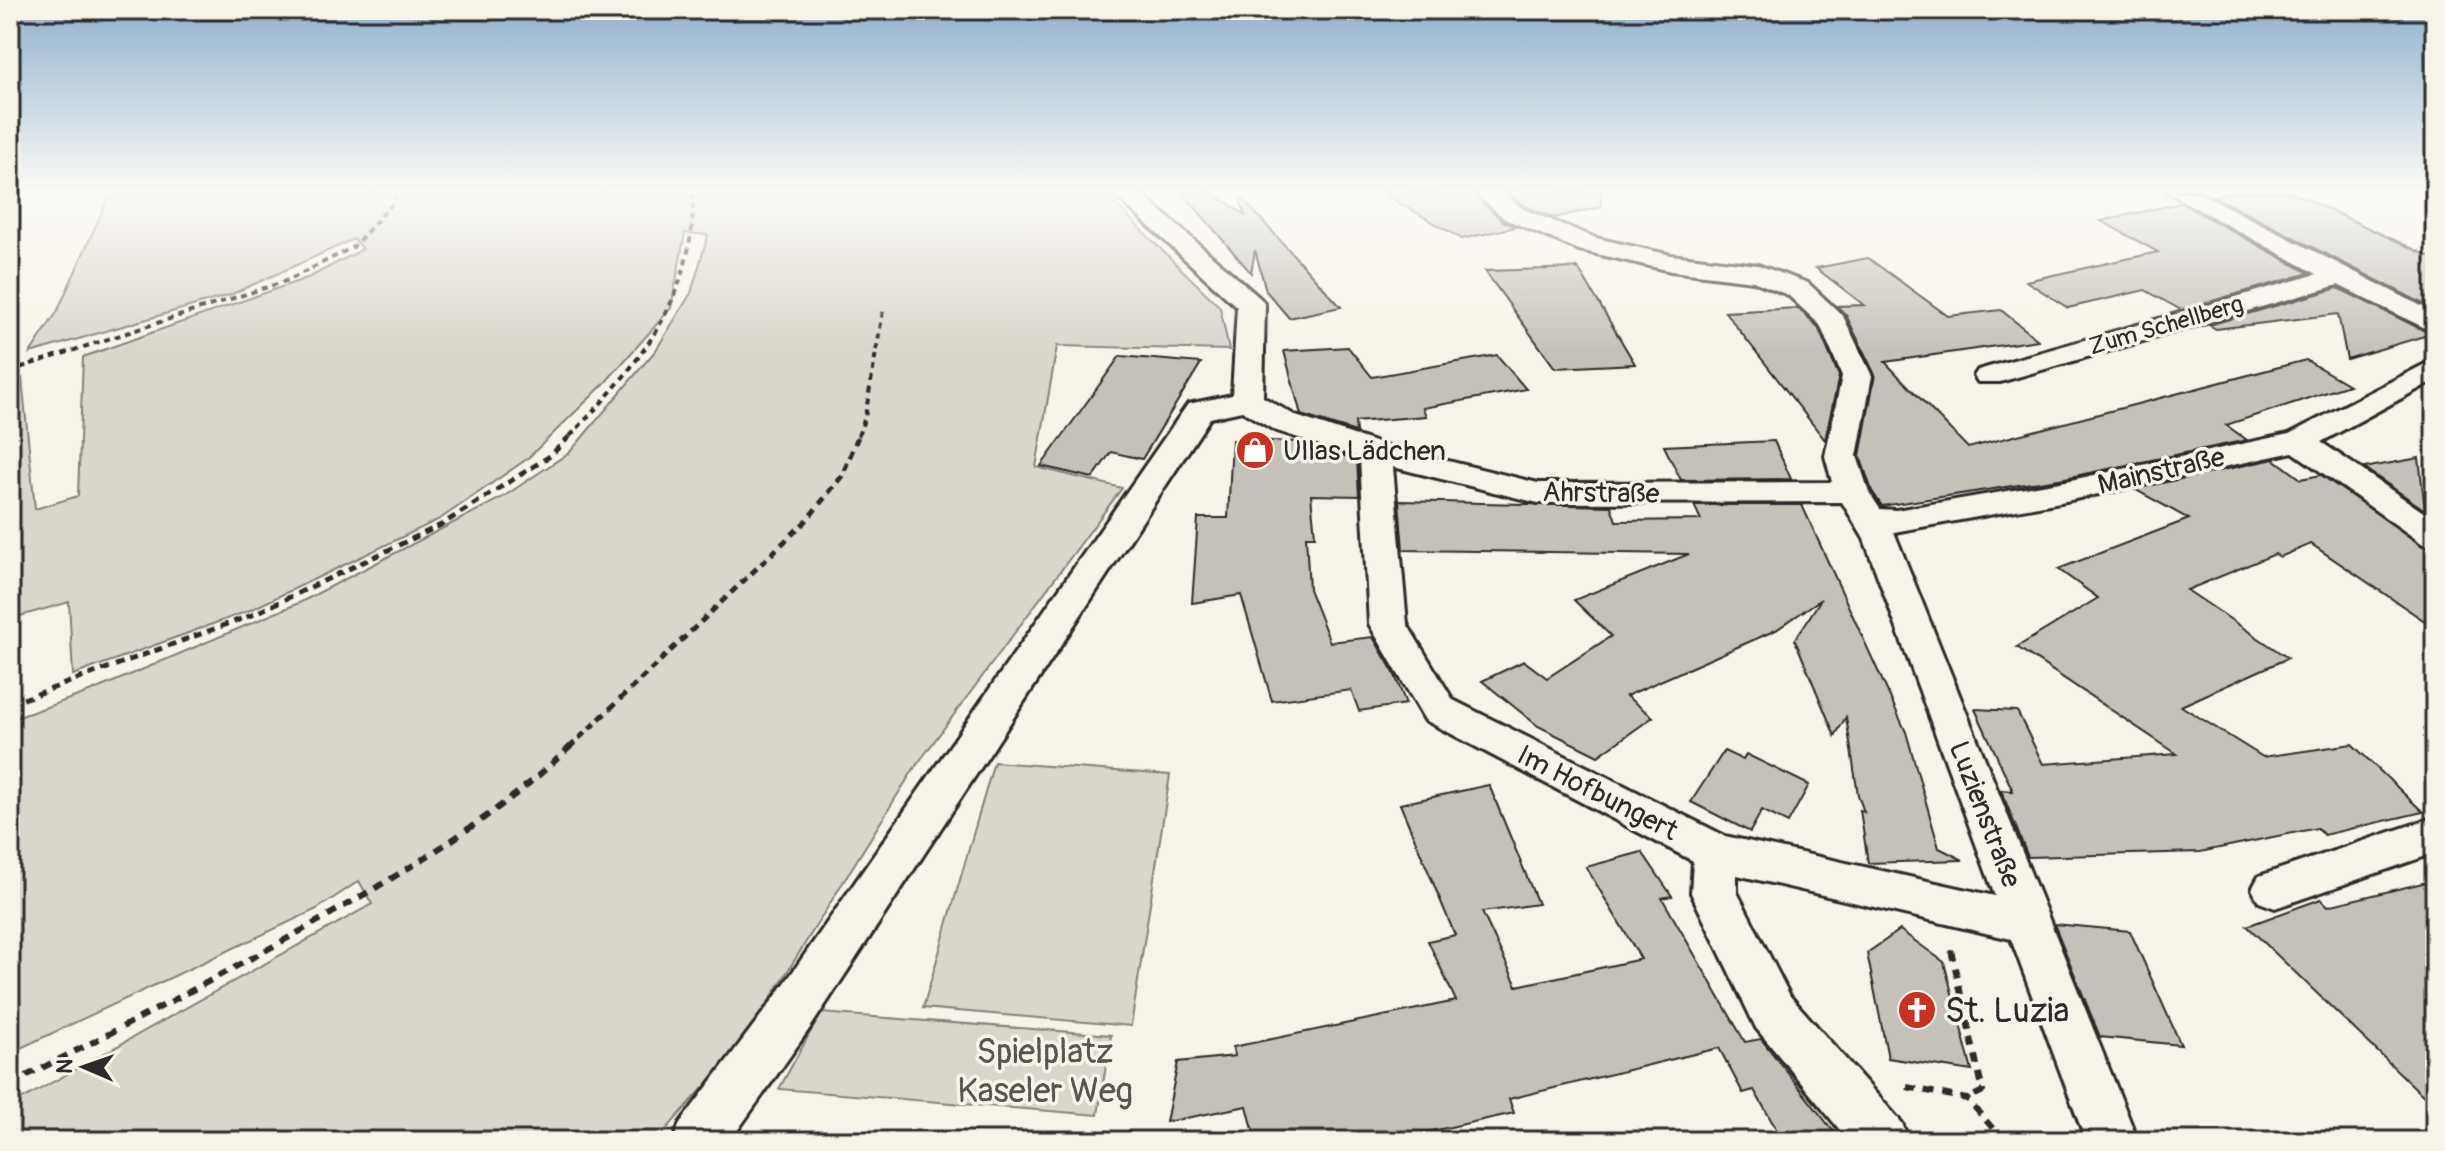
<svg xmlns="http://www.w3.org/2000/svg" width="2445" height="1151" font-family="Pangolin,sans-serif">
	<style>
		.green { fill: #dad6cc; stroke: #82807c; stroke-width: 2 }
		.building { fill: #c4c1b9; stroke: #2b2b2b; stroke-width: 2 }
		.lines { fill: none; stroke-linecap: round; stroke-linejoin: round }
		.street-casing { stroke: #2b2b2b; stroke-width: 6 }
		.path-far2 { stroke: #2b2b2b; stroke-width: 4; stroke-dasharray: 6 5; stroke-linecap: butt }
		.path-far1 { stroke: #2b2b2b; stroke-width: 5; stroke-dasharray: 8 6; stroke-linecap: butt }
		.path { stroke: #2b2b2b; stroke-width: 6; stroke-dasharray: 10 8; stroke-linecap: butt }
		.street { fill: #f7f3e8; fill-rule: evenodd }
		.labels { text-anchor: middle; stroke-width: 7; stroke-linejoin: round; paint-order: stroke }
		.far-street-label { font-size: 24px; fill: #2b2b2b; stroke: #f7f3e8 }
		.poi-label { font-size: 28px; fill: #2b2b2b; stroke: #f7f3e8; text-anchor: start }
		.street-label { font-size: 28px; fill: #2b2b2b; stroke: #f7f3e8 }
		.near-poi-label { font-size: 34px; fill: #2b2b2b; stroke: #f7f3e8; text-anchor: start }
		.near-park-label { font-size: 34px; fill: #575653; stroke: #f7f3e8 }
	</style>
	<rect width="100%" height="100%" fill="#f7f3e8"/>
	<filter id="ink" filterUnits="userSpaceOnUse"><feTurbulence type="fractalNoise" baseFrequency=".0125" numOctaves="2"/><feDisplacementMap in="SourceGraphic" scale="16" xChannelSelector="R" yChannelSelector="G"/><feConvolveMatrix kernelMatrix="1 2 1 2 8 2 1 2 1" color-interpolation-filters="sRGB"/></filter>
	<g filter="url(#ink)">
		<!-- green -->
		<g class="green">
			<polygon points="111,192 1103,192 1220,307 1229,350 1057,346 1036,467 1122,488 913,770 743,1043 656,1141 10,1141 10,1106 372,904 359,881 317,909 10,1053 10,720 92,691 301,602 503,497 570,452 656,350 691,293 708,235 685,233 671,308 604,384 527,459 440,519 248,611 73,675 69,602 10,619 10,381 22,378 35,509 78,496 83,357 310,277 363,249 354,239 230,295 30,353 57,312"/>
			<polygon points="994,762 1170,775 1131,1026 923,1008"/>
			<polygon points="821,1013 1111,1035 1098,1115 779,1089"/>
		</g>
		<!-- building -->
		<g class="building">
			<polygon points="1182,192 1212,192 1245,215 1239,195 1341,307 1289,318 1266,291 1255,250 1251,273"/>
			<polygon points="1381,192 1471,192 1503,221 1516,227 1462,239"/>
			<polygon points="1507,192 1600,192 1601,207 1554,218 1525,206"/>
			<polygon points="2232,192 2291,192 2435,259 2435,310 2213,196"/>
			<polygon points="2181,203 2309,273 2181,310 2145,290 2068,308 2026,281 2158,252 2101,221"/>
			<polygon points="1868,258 1948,316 2001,310 2038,340 1885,362 1968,448 2306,360 2349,385 2226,425 2247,440 2065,478 1882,506 1872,491 1860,456 1875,375 1846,315 1837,306 1864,305 1816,268"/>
			<polygon points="1578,268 1635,364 1555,368 1485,271"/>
			<polygon points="2338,288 2431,334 2347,359 2338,314 2216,329 2209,325"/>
			<polygon points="1798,308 1818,327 1839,376 1825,440 1725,312"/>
			<polygon points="1348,347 1372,377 1497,355 1526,389 1423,408 1426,416 1355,422 1356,432 1301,415 1284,351"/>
			<polygon points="1120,356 1201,363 1142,459 1111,452 1093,478 1041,466"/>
			<polygon points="1232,440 1301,442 1357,460 1359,496 1311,495 1315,536 1306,536 1309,589 1330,642 1373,637 1394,673 1406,704 1359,711 1351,690 1272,701 1241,595 1192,603 1198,518 1228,518"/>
			<polygon points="1774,441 1791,479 1681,480 1664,446"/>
			<polygon points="2419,458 2425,510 2364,468"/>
			<polygon points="2274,459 2301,479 2321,475 2429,549 2435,628 2311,544 2280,557 2275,554 2187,590 2288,658 2181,706 2263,757 2352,744 2423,812 2324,835 2317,828 2200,852 2028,857 2001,790 2013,791 1975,709 2017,711 2043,764 2177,754 2017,647 2098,598 2058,569 2189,519 2134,489"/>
			<polygon points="1399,501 1611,506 1616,521 1701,520 1694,505 1802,505 1906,732 1939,848 1963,860 1868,863 1860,810 1864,812 1858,795 1846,717 1835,736 1795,640 1821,599 1776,630 1626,696 1653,717 1598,756 1538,726 1482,681 1524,661 1547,678 1611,636 1574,600 1689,554 1403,550"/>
			<polygon points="1724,751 1743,760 1746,754 1809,785 1788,823 1762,810 1750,832 1691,802"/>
			<polygon points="1489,785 1538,904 1482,912 1517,986 1641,959 1586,867 1642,852 1672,896 1662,898 1745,1042 1761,1039 1841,1141 1783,1141 1754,1090 1743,1093 1719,1048 1509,1099 1514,1113 1387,1141 1256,1141 1247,1106 1166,1122 1178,1062 1235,1056 1233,1047 1456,1001 1428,941 1455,935 1400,804"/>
			<polygon points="2435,880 2435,1107 2247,926 2321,899 2328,906"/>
			<polygon points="2054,924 2130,931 2181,1045 2100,1037"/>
			<polygon points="1900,930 1944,962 1972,1071 1888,1058 1867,953"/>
		</g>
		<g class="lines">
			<defs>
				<g id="street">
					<path d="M 1112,192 L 1139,192 L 1261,299 L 1265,305 L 1263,397 L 1296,416 L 1387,446 L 1538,483 L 1832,482 L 1825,456 L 1842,376 L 1820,325 L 1788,295 L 1753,281 L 1671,271 L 1579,250 L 1505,219 L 1474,192 L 1502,192 L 1523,209 L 1596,238 L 1671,255 L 1758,265 L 1808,283 L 1843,316 L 1872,376 L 1857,456 L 1869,492 L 1880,509 L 1896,510 L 2066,481 L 2289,434 L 2435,359 L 2435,380 L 2321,442 L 2435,520 L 2435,547 L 2423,544 L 2293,452 L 2066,501 L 1894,532 L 2138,1141 L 2086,1141 L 2011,939 L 1737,875 L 1737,892 L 1790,996 L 1902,1123 L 1909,1141 L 1849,1141 L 1756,1028 L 1691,893 L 1693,861 L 1425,720 L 1369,624 L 1360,458 L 1274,430 L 1242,411 L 1210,418 L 812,1025 L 730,1141 L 673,1141 L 680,1123 L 778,993 L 1188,404 L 1232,395 L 1237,307 ZM 1393,467 L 1538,503 L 1842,502 L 1864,539 L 1995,896 L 1725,836 L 1453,700 L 1407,624 Z"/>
					<polygon points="2167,192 2198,192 2435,313 2435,333 2338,285 2000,382 1978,382 1974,376 1978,370 2317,274"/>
					<polygon points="2435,817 2435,853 2275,908 2259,902 2252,889 2259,876"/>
				</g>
			</defs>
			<!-- street casing -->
			<use href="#street" class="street-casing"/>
			<!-- path-far2 -->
			<g class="path-far2">
				<polyline points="10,371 289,280 353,247 393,203 397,192"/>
				<path d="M 570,436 C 639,364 696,298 693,192"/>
				<polyline points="858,436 865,417 883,311"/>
			</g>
			<!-- path-far1 -->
			<g class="path-far1">
				<polyline points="10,704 252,615 441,525 550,456 572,434"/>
				<polyline points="569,748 806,521 842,476 859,434"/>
			</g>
			<!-- path -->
			<g class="path">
				<polyline points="1951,950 1983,1091 1967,1099"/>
				<path d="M 10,1084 C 110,1034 208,983 306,928 C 399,875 493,821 571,746"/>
				<polyline points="1907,1087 1967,1099 2004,1141"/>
			</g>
			<!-- street -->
			<use href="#street" class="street"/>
		</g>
	</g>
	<!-- sky -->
	<linearGradient id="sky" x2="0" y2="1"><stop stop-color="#91b1cd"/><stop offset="0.54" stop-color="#fbfaf5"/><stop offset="1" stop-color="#fbfaf5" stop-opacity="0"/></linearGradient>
	<rect width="2445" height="353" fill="url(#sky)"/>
	<!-- icons -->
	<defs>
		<symbol id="shop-disc" viewBox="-11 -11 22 22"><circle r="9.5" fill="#c8321e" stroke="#f7f3e8"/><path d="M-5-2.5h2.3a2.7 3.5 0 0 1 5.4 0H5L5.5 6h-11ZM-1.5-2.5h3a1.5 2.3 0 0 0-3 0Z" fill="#fff"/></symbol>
		<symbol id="church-disc" viewBox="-11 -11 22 22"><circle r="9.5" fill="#c8321e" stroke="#f7f3e8"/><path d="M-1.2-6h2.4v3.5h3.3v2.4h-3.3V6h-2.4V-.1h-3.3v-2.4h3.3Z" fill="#fff"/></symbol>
	</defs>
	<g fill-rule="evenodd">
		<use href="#shop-disc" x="1233" y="428" width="44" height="44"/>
		<use href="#church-disc" x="1895" y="988" width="44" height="44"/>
	</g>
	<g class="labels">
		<!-- far-street labels -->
		<g class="far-street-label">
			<text transform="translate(2166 325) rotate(-16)" y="8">Zum Schellberg</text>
		</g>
		<!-- poi labels -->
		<g class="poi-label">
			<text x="1283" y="460">Ullas Lädchen</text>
		</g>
		<!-- street labels -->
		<g class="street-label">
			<text transform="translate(2161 470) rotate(-13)" y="10">Mainstraße</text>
			<text transform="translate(1601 492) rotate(1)" y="10">Ahrstraße</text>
			<text transform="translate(1598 792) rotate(27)" y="10">Im Hofbungert</text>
			<text transform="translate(1986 814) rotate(69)" y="10">Luzienstraße</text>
		</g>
		<!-- near-poi labels -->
		<g class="near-poi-label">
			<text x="1945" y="1022">St. Luzia</text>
		</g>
		<!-- near-park labels -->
		<g class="near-park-label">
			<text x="1045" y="1063">Spielplatz<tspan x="1045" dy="39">Kaseler Weg</tspan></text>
		</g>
	</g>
	<!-- margin -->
	<rect width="2445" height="1151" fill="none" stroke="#f7f3e8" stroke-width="40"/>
	<rect x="20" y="20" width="2405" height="1111" fill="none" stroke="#2b2b2b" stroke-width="3" filter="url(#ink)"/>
	<!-- north arrow -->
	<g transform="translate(84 1067) rotate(272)" stroke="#f7f3e8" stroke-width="6" paint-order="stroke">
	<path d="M0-6L14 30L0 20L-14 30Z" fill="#2b2b2b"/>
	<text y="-12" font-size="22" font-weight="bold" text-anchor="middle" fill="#2b2b2b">N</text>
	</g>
</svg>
